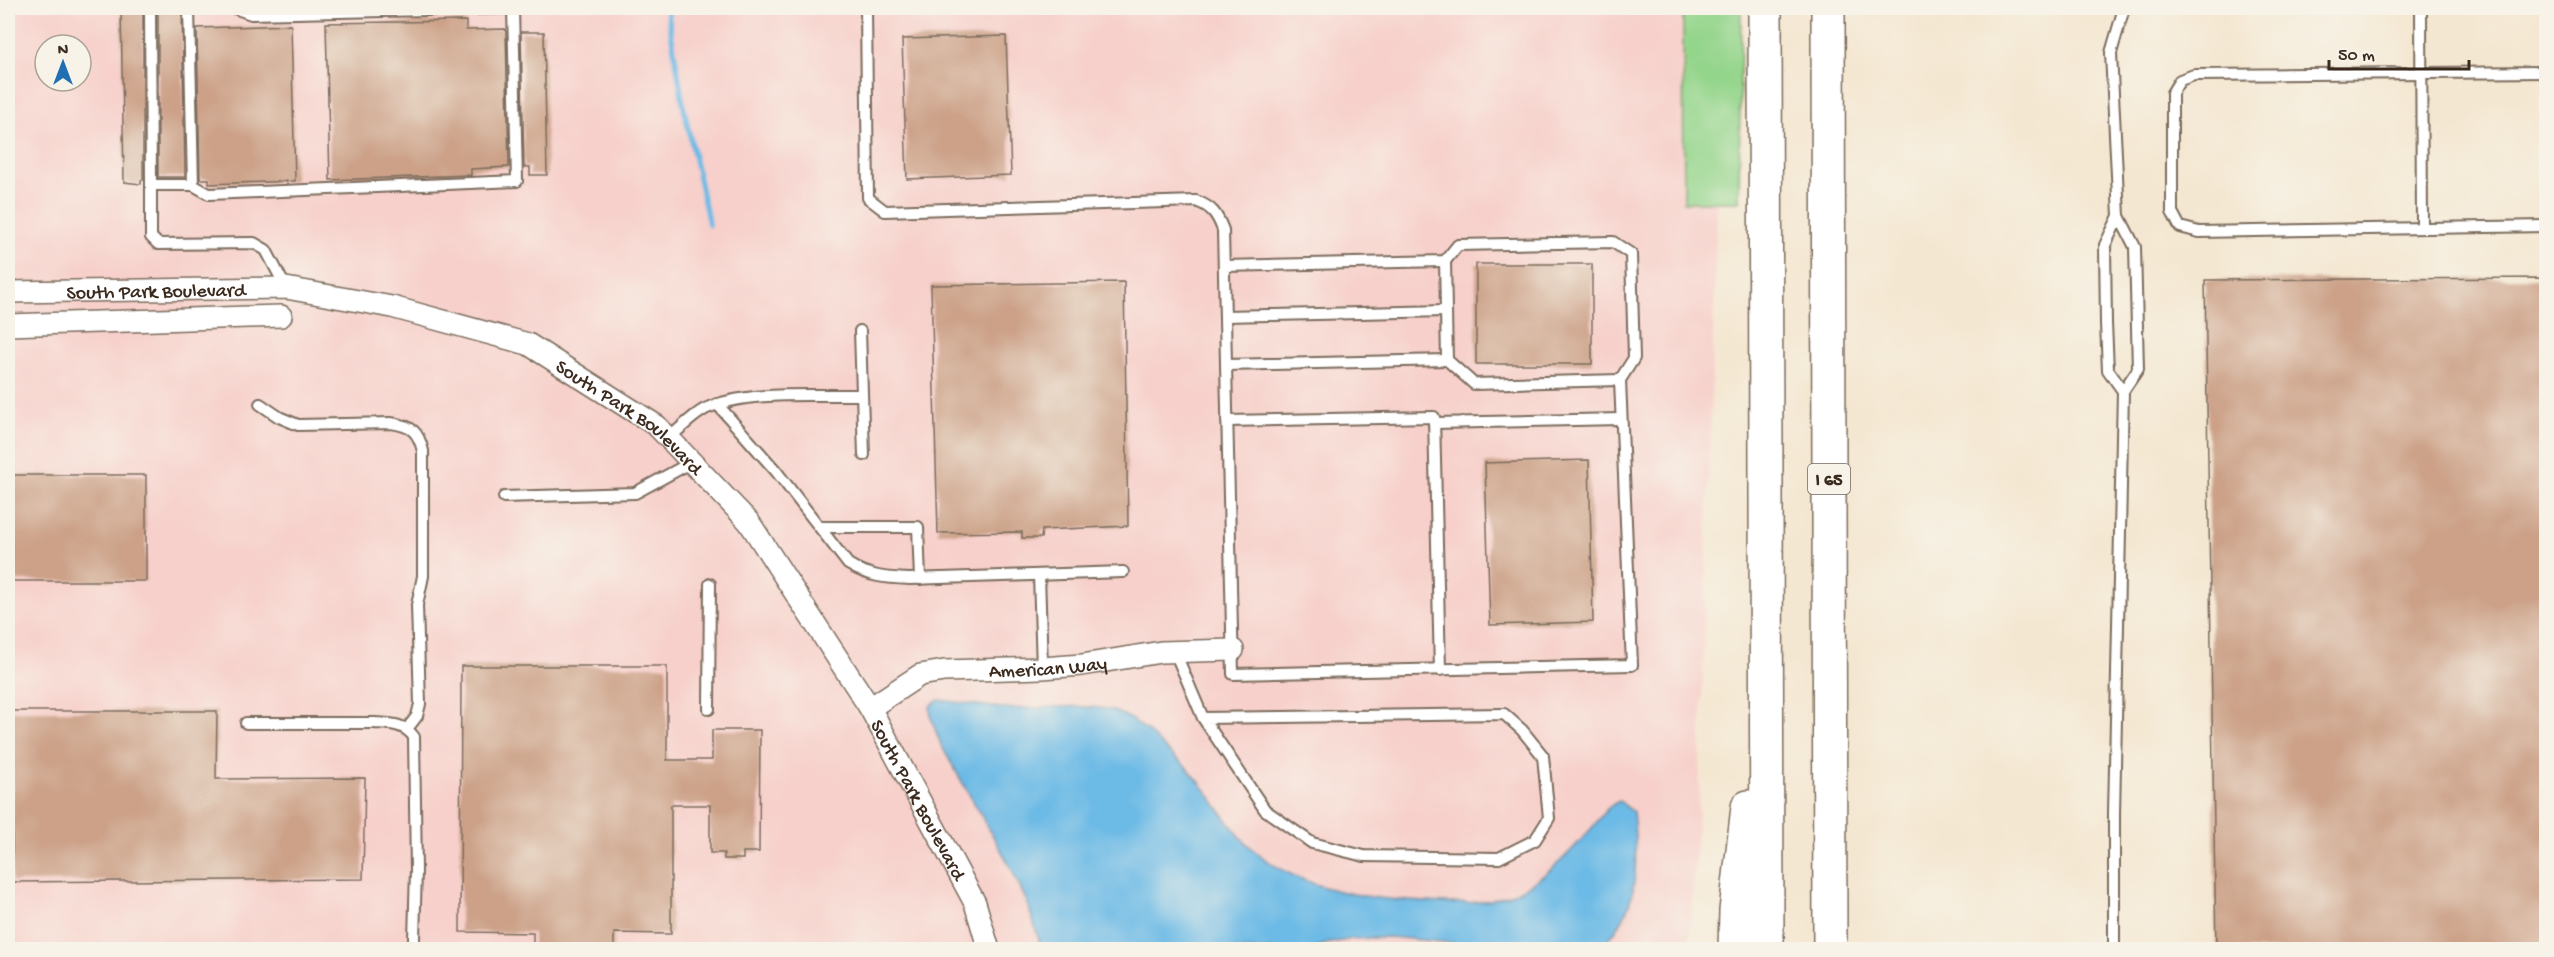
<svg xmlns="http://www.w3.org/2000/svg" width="2554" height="957" font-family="'Gochi Hand',sans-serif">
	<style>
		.built { fill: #f7d0cb; fill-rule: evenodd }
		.green { fill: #94d58c; stroke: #688055; stroke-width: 1.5 }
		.water { fill: #6cbae6; stroke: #547282; stroke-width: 1.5 }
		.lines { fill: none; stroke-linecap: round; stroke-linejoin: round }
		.stream { stroke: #6cbae6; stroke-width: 5 }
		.building { fill: #cca188 }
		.service-casing { stroke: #7c6c5d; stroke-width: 14 }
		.minor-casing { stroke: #7c6c5d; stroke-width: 24 }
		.motorway-casing { stroke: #7c6c5d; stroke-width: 36 }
		.service { stroke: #fff; stroke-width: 10 }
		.minor { stroke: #fff; stroke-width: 21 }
		.motorway { stroke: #fff; stroke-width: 33 }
		.labels { text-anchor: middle; stroke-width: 4.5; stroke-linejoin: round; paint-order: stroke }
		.shield { fill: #f7f3e8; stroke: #73665b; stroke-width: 1.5 }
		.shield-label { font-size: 18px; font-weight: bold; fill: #3b2a1e }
		.street-label { font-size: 20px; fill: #3b2a1e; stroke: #f7f3e8 }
	</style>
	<rect width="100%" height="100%" fill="#f7f3e8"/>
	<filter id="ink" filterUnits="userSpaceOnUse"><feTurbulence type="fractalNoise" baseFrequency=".0167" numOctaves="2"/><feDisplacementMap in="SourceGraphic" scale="12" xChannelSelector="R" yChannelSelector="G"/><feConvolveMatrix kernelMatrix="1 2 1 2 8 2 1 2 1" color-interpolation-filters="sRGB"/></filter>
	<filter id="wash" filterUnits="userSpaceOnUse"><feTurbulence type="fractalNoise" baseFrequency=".008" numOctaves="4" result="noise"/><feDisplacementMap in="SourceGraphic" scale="24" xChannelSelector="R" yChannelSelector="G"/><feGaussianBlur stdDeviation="1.35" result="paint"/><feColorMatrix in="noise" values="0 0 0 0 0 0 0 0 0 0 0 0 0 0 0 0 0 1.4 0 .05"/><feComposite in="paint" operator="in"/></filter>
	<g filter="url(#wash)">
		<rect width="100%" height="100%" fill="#f4e7d1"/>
		<!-- built -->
		<path class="built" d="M 8,8 L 1723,8 L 1699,799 L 1689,949 L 8,949 ZM 45,45 L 81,45 L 81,81 L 45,81 Z"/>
		<!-- green -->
		<polygon class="green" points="1683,8 1741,8 1739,202 1684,202"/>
		<!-- water -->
		<path class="water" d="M 939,700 C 960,702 981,706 1002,708 C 1034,711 1093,700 1119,713 C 1139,722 1151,734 1165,749 C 1173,756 1182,762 1189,770 C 1210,792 1224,820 1245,842 C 1291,889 1363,899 1426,902 C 1455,904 1483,905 1511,894 C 1545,880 1567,856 1591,829 C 1602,817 1603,809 1619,801 L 1633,812 C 1638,860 1641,919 1596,949 L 1476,949 L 1452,943 L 1390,937 L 1352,939 L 1325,944 L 1313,950 L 1042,949 L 1027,902 L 1010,866 L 941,745 L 931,718 L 930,706 Z"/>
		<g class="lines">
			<!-- stream -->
			<polyline class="stream" points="667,8 684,109 709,225"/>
		</g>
		<g id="blocks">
			<!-- building -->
			<g class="building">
				<polygon points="121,8 143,8 143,180 141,180 141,184 124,182"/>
				<polygon points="158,8 182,8 185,177 158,177"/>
				<polygon points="466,21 466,30 505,29 506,32 509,167 471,169 471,175 330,180 326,23"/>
				<polygon points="291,25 295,181 209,184 209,179 200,179 197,28"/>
				<polygon points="521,32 544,32 547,175 530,175 530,167 524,167"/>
				<polygon points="1006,36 1011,175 907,179 902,39"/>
				<rect x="1476" y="264" width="116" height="100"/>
				<polygon points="2547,278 2547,950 2216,950 2205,280"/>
				<polygon points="1124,282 1128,526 1042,530 1041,538 1022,538 1022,532 938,533 931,285"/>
				<polygon points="1589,460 1593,622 1490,625 1485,463"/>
				<rect x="8" y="475" width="138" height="106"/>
				<polygon points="461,666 667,666 667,760 712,760 712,730 760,730 759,852 743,852 743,859 724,859 724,853 710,853 710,805 671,805 671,934 614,933 614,950 533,950 533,933 460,932"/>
				<polygon points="12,711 217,711 216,779 365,778 363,879 12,882"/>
			</g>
		</g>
	</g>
	<g filter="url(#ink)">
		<use href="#blocks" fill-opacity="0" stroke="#7c6c5d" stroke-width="1.5"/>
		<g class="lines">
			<defs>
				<g id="service">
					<polyline points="150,8 151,185 193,185 189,8"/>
					<path d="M 866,8 L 868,198 L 885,211 L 1196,201 C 1212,207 1217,214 1223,230 L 1233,674 L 1632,665 L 1620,380 L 1634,358 L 1631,254 L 1613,242 L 1458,245 L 1445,261 L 1224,266"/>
					<polyline points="2421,8 2422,227"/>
					<polyline points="2546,72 2194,75 2180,80 2172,93 2172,212 2180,227 2199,232 2546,226"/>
					<polyline points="151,185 151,237 158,244 254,243 266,250 286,288"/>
					<polyline points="193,185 209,194 517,181 513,8 251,14 234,8"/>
					<polyline points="2119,216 2105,245 2106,323 2108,370 2123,391"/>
					<polyline points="1445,261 1447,360 1474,384 1620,380"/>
					<polyline points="1225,316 1446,311"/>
					<polyline points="860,331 864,455"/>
					<polyline points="1226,365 1447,360"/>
					<path d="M 260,404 L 279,417 L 298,425 L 391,423 C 412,426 418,431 423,451 L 423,576 L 417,605 L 420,704 L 417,716 L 407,729"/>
					<path d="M 717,404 L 776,471 L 848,564 C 869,577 886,578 910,579 L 1123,572"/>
					<polyline points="1227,421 1434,417 1440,670"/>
					<polyline points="1434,423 1621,419"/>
					<path d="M 669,438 C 680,429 692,416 705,409 C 746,390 815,396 861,395"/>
					<polyline points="504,497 635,493 692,462"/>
					<polyline points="820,527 918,527 920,579"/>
					<polyline points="1039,575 1042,668"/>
					<polyline points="1175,652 1203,718 1504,714 1522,730 1543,756 1549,818 1535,840 1499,858 1364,856 1312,843 1265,810 1203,718"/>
					<polyline points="709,709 710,584"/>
					<path d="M 246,723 L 374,723 C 390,724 404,723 414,737 L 416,870 L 414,939"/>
					<polyline points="2114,950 2114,813 2123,391 2138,369 2135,247 2119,216 2111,53 2124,8"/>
				</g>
				<g id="minor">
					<path id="s1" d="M 8,292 L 286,288 L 392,307 L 528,344 L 657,426 L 749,522 L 870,708 L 975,903 L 989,950"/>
					<polyline points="8,325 281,316"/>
					<path id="s2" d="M 870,708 L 920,675 L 944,671 L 1042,668 L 1082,665 L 1161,652 L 1233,650"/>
				</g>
				<g id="motorway">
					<polyline points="1765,8 1767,950"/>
					<polyline points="1828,8 1830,950"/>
					<polyline points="1735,950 1736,911 1748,807"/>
				</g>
			</defs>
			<!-- service casing -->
			<use href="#service" class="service-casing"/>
			<!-- minor casing -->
			<use href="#minor" class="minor-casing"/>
			<!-- motorway casing -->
			<use href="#motorway" class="motorway-casing"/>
			<!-- service -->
			<use href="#service" class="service"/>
			<!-- minor -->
			<use href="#minor" class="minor"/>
			<!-- motorway -->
			<use href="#motorway" class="motorway"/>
		</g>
	</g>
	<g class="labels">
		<!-- shield labels -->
		<rect class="shield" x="1808" y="464" width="42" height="30" rx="4.5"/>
		<g class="shield-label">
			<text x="1829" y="485">I 65</text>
		</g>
		<!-- street labels -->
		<g class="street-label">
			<text dy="7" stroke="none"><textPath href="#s1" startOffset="148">South Park Boulevard</textPath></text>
			<text dy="7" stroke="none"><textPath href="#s1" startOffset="652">South Park Boulevard</textPath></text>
			<text dy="7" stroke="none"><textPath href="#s2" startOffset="188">American Way</textPath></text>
			<text dy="7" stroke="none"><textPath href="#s1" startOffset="1138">South Park Boulevard</textPath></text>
		</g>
	</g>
	<!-- margin -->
	<rect width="2554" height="957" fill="none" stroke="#f7f3e8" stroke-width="30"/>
	<!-- north arrow -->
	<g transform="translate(63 63)"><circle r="28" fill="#f7f3e8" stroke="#aca397" stroke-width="1.5"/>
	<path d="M0-4.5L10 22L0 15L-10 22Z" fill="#1f6fb2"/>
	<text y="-9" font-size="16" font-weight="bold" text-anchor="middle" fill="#3b2a1e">N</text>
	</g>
	<!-- scale -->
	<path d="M2329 60v9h140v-9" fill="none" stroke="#3b2a1e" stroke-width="3"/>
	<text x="2338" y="60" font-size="18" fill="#3b2a1e" stroke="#f7f3e8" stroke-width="4.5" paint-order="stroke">50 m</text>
</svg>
